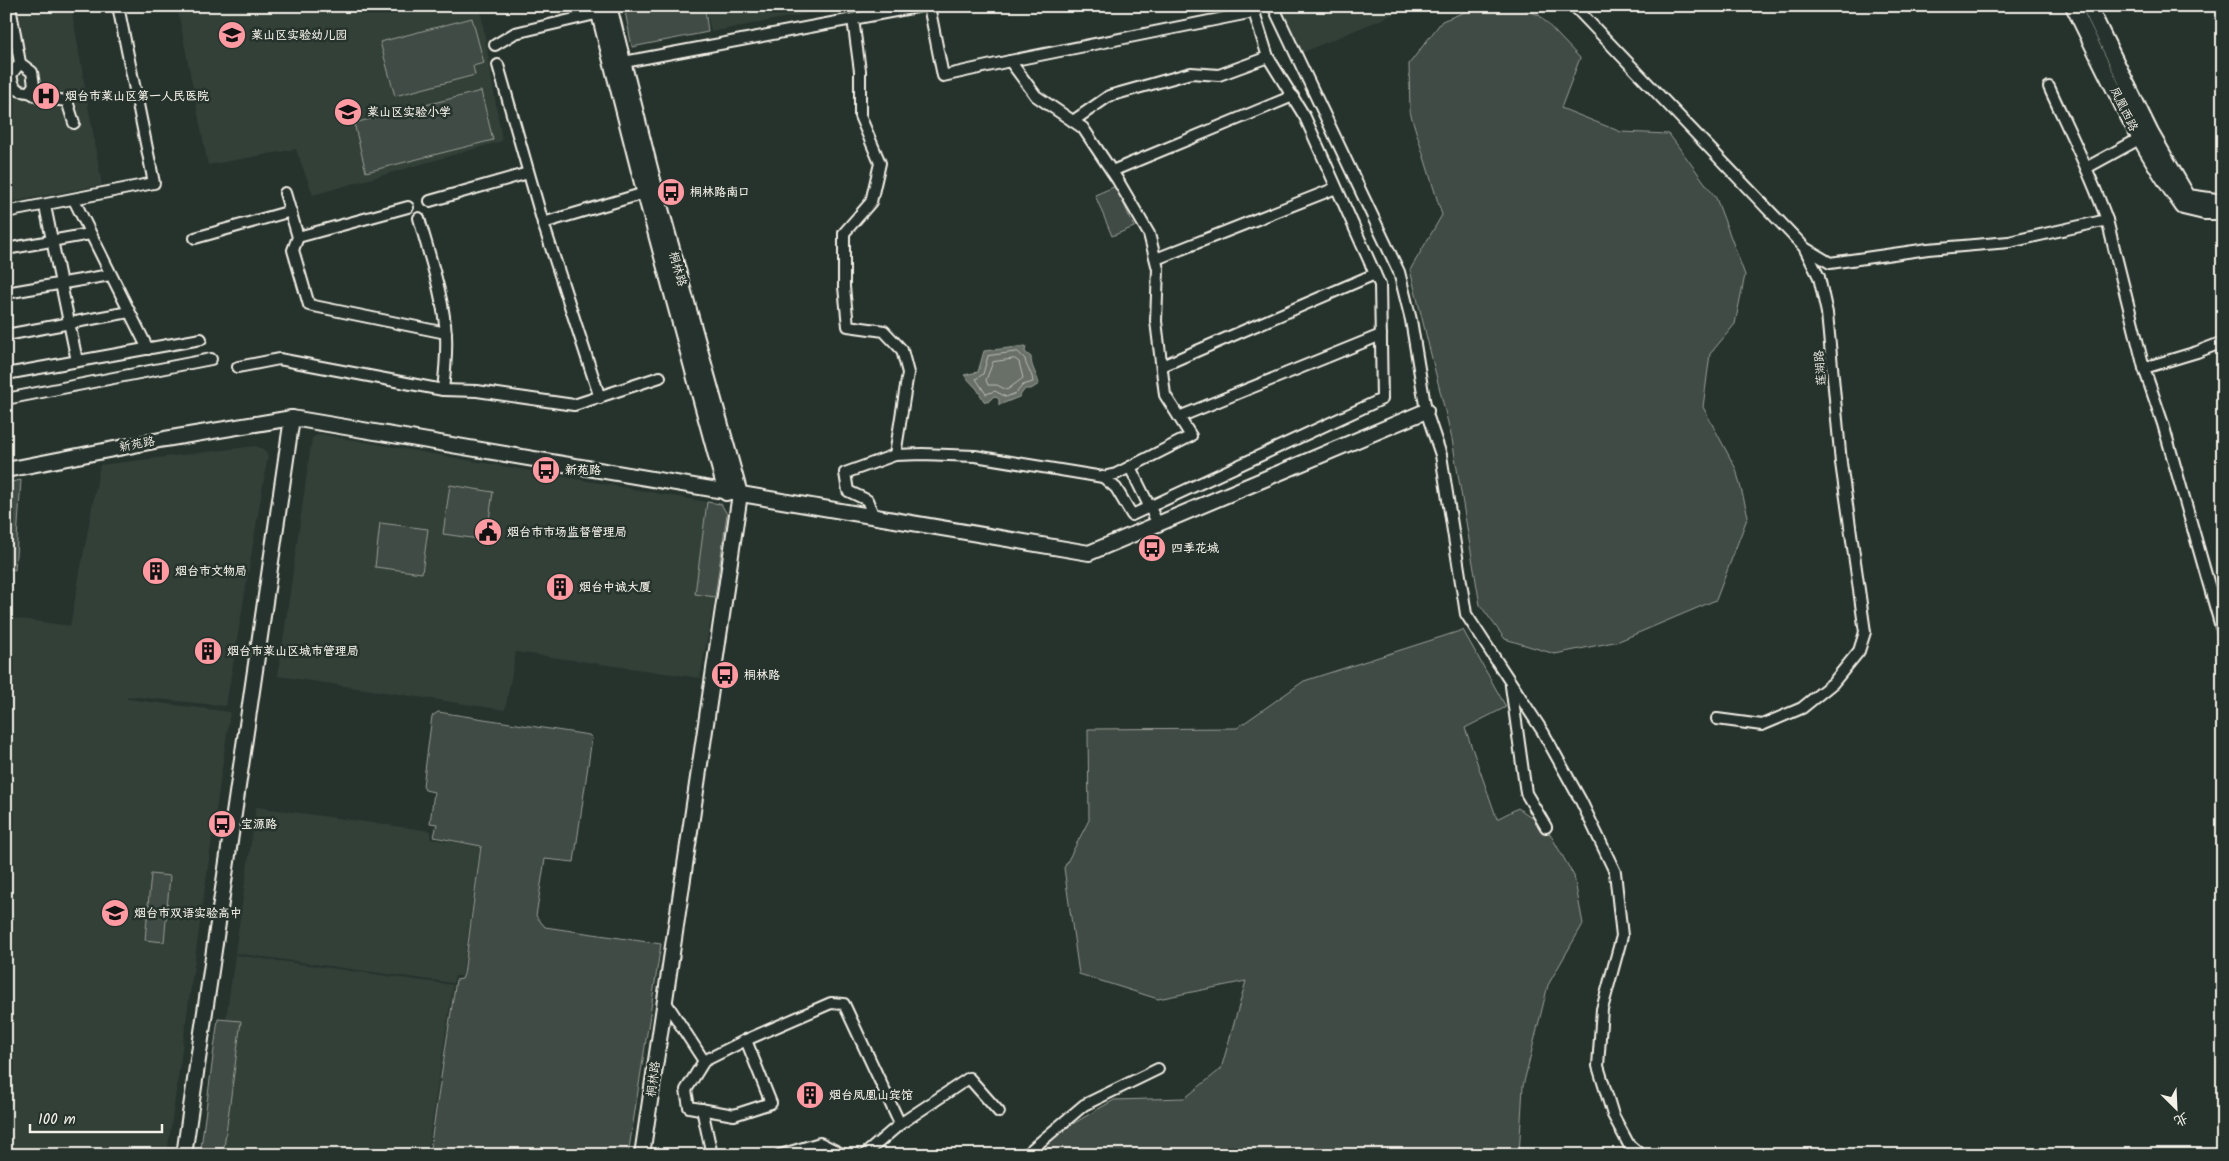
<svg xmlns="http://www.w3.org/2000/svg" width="2229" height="1161" font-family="Kalam,'LXGW WenKai TC',sans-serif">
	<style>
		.built { fill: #333f39 }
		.green { fill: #414b45; stroke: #9a9e96 }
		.water { fill: #676f68; stroke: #9fa39b }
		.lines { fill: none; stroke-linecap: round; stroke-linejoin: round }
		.shore { stroke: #bcbdb5; stroke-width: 1 }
		.minor-casing { stroke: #f4f1e8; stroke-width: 14 }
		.tertiary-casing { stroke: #f4f1e8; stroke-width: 18 }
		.minor { stroke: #26332d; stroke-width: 10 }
		.tertiary { stroke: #26332d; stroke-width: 14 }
		.labels { text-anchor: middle; stroke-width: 5; stroke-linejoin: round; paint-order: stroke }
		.poi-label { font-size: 12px; font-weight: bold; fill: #f4f1e8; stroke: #26332d; text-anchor: start }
		.street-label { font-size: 12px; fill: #f4f1e8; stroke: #26332d }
	</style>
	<rect width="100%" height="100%" fill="#26332d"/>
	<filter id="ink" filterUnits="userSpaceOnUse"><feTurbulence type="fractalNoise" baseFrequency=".02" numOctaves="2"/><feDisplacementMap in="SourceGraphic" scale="10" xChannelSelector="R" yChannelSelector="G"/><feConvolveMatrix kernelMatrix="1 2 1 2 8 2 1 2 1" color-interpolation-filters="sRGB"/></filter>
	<g filter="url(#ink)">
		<!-- built -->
		<g class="built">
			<polygon points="71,6 102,185 6,203 6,7"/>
			<polygon points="177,6 480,6 502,141 313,195 296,149 208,165"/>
			<polygon points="688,6 845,6 711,32 706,7 689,9"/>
			<polygon points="1280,6 1413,6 1301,53"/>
			<polygon points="319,434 707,502 695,594 715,597 700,678 516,652 505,710 278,676 312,438"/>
			<polygon points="256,446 263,449 268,456 267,461 226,706 128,696 127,699 230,712 167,1155 6,1155 6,617 70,626 100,465"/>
			<polygon points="256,807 431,831 430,839 480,846 462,976 455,976 453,983 235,953"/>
			<polygon points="235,955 453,985 427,1155 207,1155"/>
		</g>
		<!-- green -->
		<g class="green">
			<polygon points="624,6 686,6 687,11 705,9 708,32 632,47"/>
			<polygon points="1480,6 1515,6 1539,15 1580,58 1561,108 1621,132 1669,134 1716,198 1745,275 1735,324 1710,354 1703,407 1736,469 1748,516 1716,600 1619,641 1555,654 1505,639 1480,605 1452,439 1410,270 1442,215 1410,112 1409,64 1442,21"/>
			<polygon points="472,18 484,63 473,66 475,75 395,96 380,42"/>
			<polygon points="481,91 493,140 366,172 354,123"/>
			<polygon points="1116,186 1134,227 1112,236 1095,195"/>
			<polygon points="21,480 15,570 6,568 6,483"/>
			<polygon points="450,485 493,492 486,540 443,534"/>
			<polygon points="707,502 721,504 727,514 715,597 695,594"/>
			<polygon points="380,523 428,529 422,573 375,567"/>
			<polygon points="1463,630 1506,707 1465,728 1497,819 1518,808 1546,827 1574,876 1583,924 1548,985 1523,1086 1519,1155 1019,1155 1114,1100 1185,1098 1221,1069 1246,981 1158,999 1079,974 1064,868 1089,820 1088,729 1237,728 1304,681"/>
			<polygon points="438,712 589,735 592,738 574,862 545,859 536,916 545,927 661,944 628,1155 429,1155 456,980 462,979 464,974 481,846 434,837 437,824 430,823 434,792 425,790 423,786 432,716"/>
			<polygon points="151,874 170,876 167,908 148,906"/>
			<polygon points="148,908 167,910 164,942 145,940"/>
			<polygon points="218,1019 241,1021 223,1155 200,1155"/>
		</g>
		<!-- water -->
		<path class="water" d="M 1026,346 L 1025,352 L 1031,357 C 1031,368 1037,374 1039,384 L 1031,389 L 1025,389 L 1019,397 L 999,405 L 999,399 L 994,396 L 988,402 L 984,401 L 977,389 L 964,375 L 978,372 L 984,351 Z"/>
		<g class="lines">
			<!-- shore -->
			<g class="shore">
				<path d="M 1018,352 L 1025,359 C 1026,368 1033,374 1033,382 L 1023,385 L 1016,393 L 1006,397 L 995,391 L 986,394 L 976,379 L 983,374 L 988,356 Z"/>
				<polygon points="1015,359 1019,362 1023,378 1007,390 997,385 988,385 986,380 993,362"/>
			</g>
			<defs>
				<g id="minor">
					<path d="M 10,6 L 20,63 L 32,72 L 34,85 L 29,92 C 16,92 14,88 11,75 L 20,63"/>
					<polyline points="1273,6 1399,272 1411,320 1426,411 1441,455 1466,614 1543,732 1581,801 1615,872 1622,936 1602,1009 1598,1066 1613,1115 1629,1145 1641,1155"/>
					<polyline points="1574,6 1804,247 1819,277 1827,313 1841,463 1865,632 1859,651 1833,683 1802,708 1762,725 1717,719"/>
					<polyline points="853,19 860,71 860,116 880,163 871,202 844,233 844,287 848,326 884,331 902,350 908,373 895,455"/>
					<polyline points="495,45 515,33 604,12"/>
					<polyline points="1010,61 1254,12 1268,57 1305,117 1380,285 1382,399 1132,515 1116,488 1103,477"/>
					<polyline points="624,62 922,6"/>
					<polyline points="498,65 543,223 600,398"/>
					<path d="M 2049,87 C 2069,131 2091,174 2107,220"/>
					<polyline points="29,92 38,97 67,101 74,123"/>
					<polyline points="1073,121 1109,96 1191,73 1219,75 1268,57"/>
					<polyline points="2086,168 2139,139"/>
					<polyline points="1112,171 1293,96"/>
					<polyline points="285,193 298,237 293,250 309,305 446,333"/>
					<polyline points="74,200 148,349"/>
					<polyline points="430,201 528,173"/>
					<polyline points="45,206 77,361"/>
					<polyline points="6,212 154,183 118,6"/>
					<path d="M 419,218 C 429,255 444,297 446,336 C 447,354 445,372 443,390"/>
					<polyline points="543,223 645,193"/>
					<polyline points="298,237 408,207"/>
					<polyline points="195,238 291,211"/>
					<polyline points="1805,248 1830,263 1928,249 2009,242 2107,220 2144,368 2163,424 2223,634"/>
					<polyline points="6,249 90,234"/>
					<polyline points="1156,259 1336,188"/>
					<polyline points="6,293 110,275"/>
					<polyline points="6,335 129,312"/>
					<polyline points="1162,366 1375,274"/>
					<polyline points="238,367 279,359 443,390 477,391 574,405 660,377"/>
					<polyline points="2144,368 2197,352 2223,342"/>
					<polyline points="6,374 201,339"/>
					<polyline points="6,399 211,359"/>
					<polyline points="1179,417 1381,335"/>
					<polyline points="1130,467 1158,524"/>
					<polyline points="874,517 867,500 848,491 845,473 895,455 922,454 975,456 1103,477 1116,474 1191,436 1165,395 1156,321 1158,269 1149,234 1117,179 1083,128 1036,96 1010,61 943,76 929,6"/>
					<polyline points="1511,686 1526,793 1546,827"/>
					<polyline points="665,1001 704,1061 686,1090 689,1107 734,1115 771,1103 746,1040 831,1003 844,1004 900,1124 969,1078 999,1112"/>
					<polyline points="704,1061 746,1040"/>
					<polyline points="702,1109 712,1155"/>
					<polyline points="780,1155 820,1143 844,1155"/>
					<polyline points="864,1155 900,1124"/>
					<polyline points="1025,1155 1084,1105 1158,1069"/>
				</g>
				<g id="tertiary">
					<polyline points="597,6 642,183 726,493"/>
					<polyline points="609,6 653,180 740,494 642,1155"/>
					<path d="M 2073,6 C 2107,74 2138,145 2183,207 L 2204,212 L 2223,212"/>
					<polyline points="2089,6 2151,133 2188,197 2223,202"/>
					<polyline points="6,470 165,439 292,418 1089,553 1426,411"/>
					<polyline points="184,1155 292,418"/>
				</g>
			</defs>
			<!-- minor casing -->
			<use href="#minor" class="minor-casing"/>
			<!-- tertiary casing -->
			<use href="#tertiary" class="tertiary-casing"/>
			<!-- minor -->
			<use href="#minor" class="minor"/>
			<!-- tertiary -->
			<use href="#tertiary" class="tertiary"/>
		</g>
	</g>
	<!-- icons -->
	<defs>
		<symbol id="school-disc" viewBox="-11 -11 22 22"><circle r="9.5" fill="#ff9aa2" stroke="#26332d"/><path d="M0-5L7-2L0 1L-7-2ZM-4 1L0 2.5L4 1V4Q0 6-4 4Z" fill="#111"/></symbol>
		<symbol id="hospital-disc" viewBox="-11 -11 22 22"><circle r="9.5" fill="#ff9aa2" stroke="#26332d"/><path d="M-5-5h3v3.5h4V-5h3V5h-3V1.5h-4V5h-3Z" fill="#111"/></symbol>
		<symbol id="bus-disc" viewBox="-11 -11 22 22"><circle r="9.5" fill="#ff9aa2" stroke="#26332d"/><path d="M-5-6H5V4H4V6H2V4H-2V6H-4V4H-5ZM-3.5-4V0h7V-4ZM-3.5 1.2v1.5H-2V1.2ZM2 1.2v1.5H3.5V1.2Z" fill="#111"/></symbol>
		<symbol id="civic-disc" viewBox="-11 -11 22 22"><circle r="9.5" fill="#ff9aa2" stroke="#26332d"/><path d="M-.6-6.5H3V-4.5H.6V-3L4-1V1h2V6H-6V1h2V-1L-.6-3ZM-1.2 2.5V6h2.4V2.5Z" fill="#111"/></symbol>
		<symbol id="building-disc" viewBox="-11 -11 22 22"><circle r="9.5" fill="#ff9aa2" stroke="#26332d"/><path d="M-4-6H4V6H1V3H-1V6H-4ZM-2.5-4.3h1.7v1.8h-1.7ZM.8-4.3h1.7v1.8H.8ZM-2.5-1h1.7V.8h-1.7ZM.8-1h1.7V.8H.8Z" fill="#111"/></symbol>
	</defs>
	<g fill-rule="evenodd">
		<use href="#school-disc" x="216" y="19" width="32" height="32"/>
		<use href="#hospital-disc" x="30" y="80" width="32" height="32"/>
		<use href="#school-disc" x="332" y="96" width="32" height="32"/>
		<use href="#bus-disc" x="655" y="176" width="32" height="32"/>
		<use href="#bus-disc" x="530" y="454" width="32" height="32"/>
		<use href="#civic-disc" x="472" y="516" width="32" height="32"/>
		<use href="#bus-disc" x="1136" y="532" width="32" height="32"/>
		<use href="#building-disc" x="140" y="555" width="32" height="32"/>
		<use href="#building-disc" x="544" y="571" width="32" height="32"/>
		<use href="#building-disc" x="192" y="635" width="32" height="32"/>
		<use href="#bus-disc" x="709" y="659" width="32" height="32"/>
		<use href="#bus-disc" x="206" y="808" width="32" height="32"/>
		<use href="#school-disc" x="99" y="897" width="32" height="32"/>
		<use href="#building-disc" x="794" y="1079" width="32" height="32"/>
	</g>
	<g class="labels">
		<!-- poi labels -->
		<g class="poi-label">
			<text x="251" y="39">莱山区实验幼儿园</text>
			<text x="65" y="100">烟台市莱山区第一人民医院</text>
			<text x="367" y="116">莱山区实验小学</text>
			<text x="690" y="196">桐林路南口</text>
			<text x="565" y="474">新苑路</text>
			<text x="507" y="536">烟台市市场监督管理局</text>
			<text x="1171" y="552">四季花城</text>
			<text x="175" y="575">烟台市文物局</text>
			<text x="579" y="591">烟台中诚大厦</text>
			<text x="227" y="655">烟台市莱山区城市管理局</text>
			<text x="744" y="679">桐林路</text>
			<text x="241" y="828">宝源路</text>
			<text x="134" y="917">烟台市双语实验高中</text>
			<text x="829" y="1099">烟台凤凰山宾馆</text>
		</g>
		<!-- street labels -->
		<g class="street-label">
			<text transform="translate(2124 109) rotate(64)" y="4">凤凰西路</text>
			<text transform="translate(678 269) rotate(74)" y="4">桐林路</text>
			<text transform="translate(1820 368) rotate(-95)" y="4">莲湖路</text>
			<text transform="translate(137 444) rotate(-11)" y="4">新苑路</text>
			<text transform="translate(653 1079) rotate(-82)" y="4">桐林路</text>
		</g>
	</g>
	<!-- margin -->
	<rect width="2229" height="1161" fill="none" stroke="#26332d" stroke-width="25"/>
	<rect x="12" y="12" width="2204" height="1136" fill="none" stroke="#f4f1e8" stroke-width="2" filter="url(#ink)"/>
	<!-- north arrow -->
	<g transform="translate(2176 1108) rotate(156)" stroke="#26332d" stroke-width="4" paint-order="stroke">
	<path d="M0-4L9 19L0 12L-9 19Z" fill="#f4f1e8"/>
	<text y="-8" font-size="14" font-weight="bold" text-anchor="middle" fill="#f4f1e8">北</text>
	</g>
	<!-- scale -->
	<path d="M30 1124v8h132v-8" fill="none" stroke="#f4f1e8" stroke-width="2.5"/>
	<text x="38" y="1124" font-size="15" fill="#f4f1e8" stroke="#26332d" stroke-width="4" paint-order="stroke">100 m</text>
</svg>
